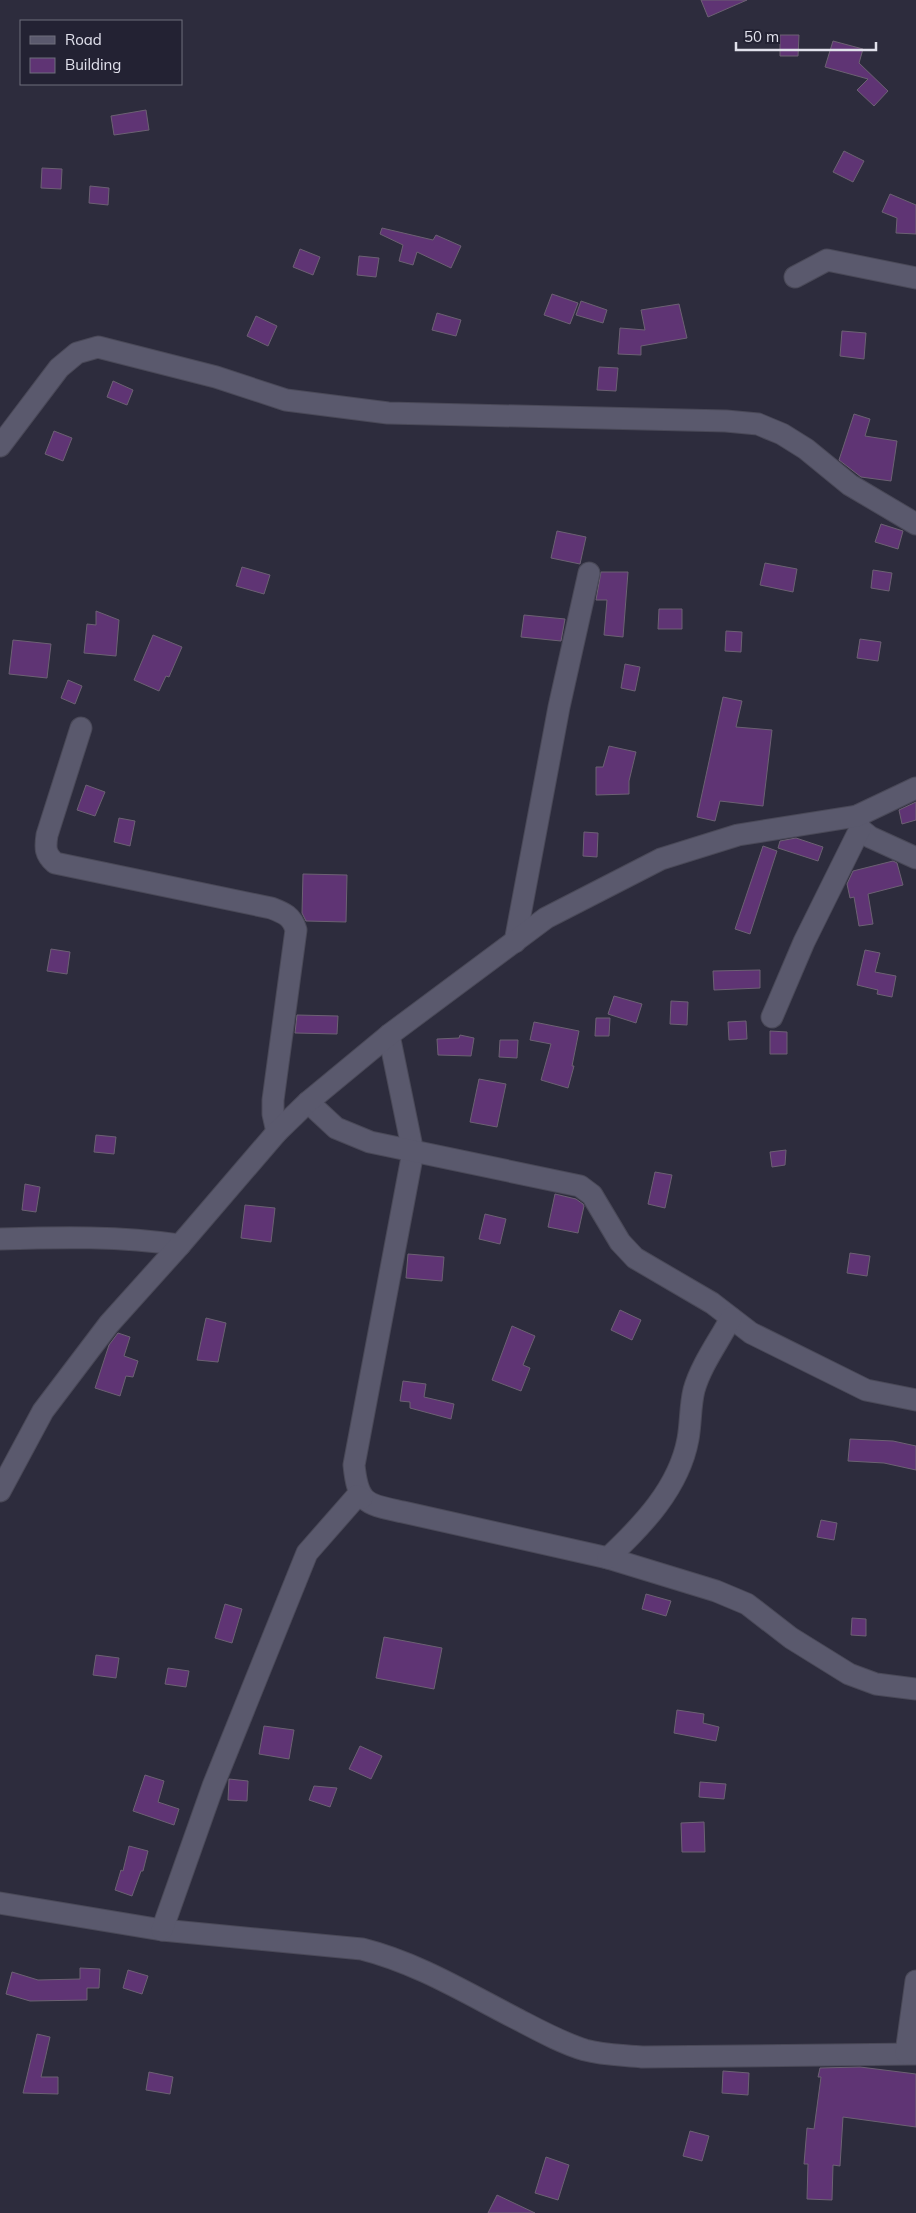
<svg xmlns="http://www.w3.org/2000/svg" width="916" height="2213" font-family="Mulish,sans-serif">
	<style>
		.building { fill: #5f3474; stroke: #6c6173 }
		.lines { fill: none; stroke-linecap: round; stroke-linejoin: round }
		.street-casing { stroke: #4a4958; stroke-width: 23 }
		.street { stroke: #5a596d; stroke-width: 21 }
	</style>
	<rect width="100%" height="100%" fill="#2d2c3d"/>
	<!-- building -->
	<g class="building">
		<polygon points="701,0 747,0 708,17"/>
		<polygon points="780,35 799,35 798,56 780,56"/>
		<polygon points="833,41 863,49 859,63 888,91 874,106 857,90 868,79 825,67"/>
		<polygon points="146,110 149,130 114,135 111,116"/>
		<polygon points="844,151 864,161 853,182 833,172"/>
		<polygon points="42,168 62,169 61,189 41,188"/>
		<polygon points="90,186 109,188 108,205 89,203"/>
		<polygon points="890,194 916,205 916,234 896,233 897,218 882,212"/>
		<polygon points="382,228 433,240 436,235 461,246 451,268 417,252 413,265 399,261 403,245 380,234"/>
		<polygon points="300,249 320,257 313,275 293,267"/>
		<polygon points="359,256 379,258 376,277 357,275"/>
		<polygon points="552,294 578,303 570,324 544,315"/>
		<polygon points="581,301 607,310 603,323 576,315"/>
		<polygon points="679,304 687,338 641,346 641,355 618,354 620,328 645,330 641,310"/>
		<polygon points="437,313 461,320 456,336 432,330"/>
		<polygon points="256,316 277,326 268,346 247,336"/>
		<polygon points="842,331 866,333 864,359 840,356"/>
		<polygon points="599,367 618,368 616,391 597,390"/>
		<polygon points="113,381 133,390 127,405 107,397"/>
		<polygon points="854,414 870,419 865,436 897,441 891,481 861,477 839,460"/>
		<polygon points="54,431 72,438 63,461 45,454"/>
		<polygon points="881,524 903,531 898,549 875,542"/>
		<polygon points="557,531 586,537 580,564 551,558"/>
		<polygon points="765,563 797,569 793,592 760,585"/>
		<polygon points="242,567 270,575 264,594 236,586"/>
		<polygon points="873,570 892,573 889,591 871,588"/>
		<polygon points="601,572 628,572 623,637 604,635 607,600 596,600"/>
		<polygon points="659,609 682,609 682,629 658,629"/>
		<polygon points="96,611 119,620 116,656 84,653 87,624 96,625"/>
		<polygon points="524,615 565,619 561,641 521,637"/>
		<polygon points="726,631 742,632 741,652 725,651"/>
		<polygon points="153,635 182,647 169,677 166,676 159,691 134,680"/>
		<polygon points="860,639 881,642 878,661 857,658"/>
		<polygon points="13,640 51,644 47,678 9,674"/>
		<polygon points="625,664 640,667 635,691 621,688"/>
		<polygon points="68,680 82,686 75,704 61,698"/>
		<polygon points="723,697 742,701 736,727 772,730 763,806 720,801 715,821 697,817"/>
		<polygon points="609,746 636,752 629,781 629,794 596,795 596,767 603,767"/>
		<polygon points="86,785 105,792 95,816 77,810"/>
		<polygon points="916,802 916,820 902,824 899,810"/>
		<polygon points="119,818 135,821 130,846 114,842"/>
		<polygon points="584,832 598,833 597,857 583,856"/>
		<polygon points="796,838 823,847 818,861 778,848 780,841"/>
		<polygon points="763,846 777,851 750,934 735,929"/>
		<polygon points="893,861 897,863 903,885 868,894 873,924 859,926 854,897 850,898 847,884 853,871"/>
		<polygon points="303,874 347,875 346,922 306,921 302,913"/>
		<polygon points="51,949 70,952 67,974 47,971"/>
		<polygon points="865,950 880,953 875,972 896,976 892,997 877,994 878,990 857,985"/>
		<polygon points="760,970 760,988 714,990 713,971"/>
		<polygon points="614,996 642,1004 636,1023 608,1014"/>
		<polygon points="671,1001 688,1002 687,1025 670,1024"/>
		<polygon points="297,1015 338,1016 337,1034 295,1033"/>
		<polygon points="596,1018 610,1018 609,1036 595,1036"/>
		<polygon points="746,1021 747,1039 729,1040 728,1022"/>
		<polygon points="534,1022 579,1031 572,1066 574,1066 568,1088 541,1080 551,1044 530,1040"/>
		<polygon points="770,1031 787,1032 787,1054 770,1054"/>
		<polygon points="460,1035 474,1038 471,1056 438,1055 437,1039 459,1038"/>
		<polygon points="500,1040 518,1040 517,1058 499,1057"/>
		<polygon points="479,1079 506,1084 497,1127 470,1122"/>
		<polygon points="96,1135 116,1137 114,1154 94,1152"/>
		<polygon points="786,1150 785,1165 772,1167 770,1152"/>
		<polygon points="655,1172 672,1175 665,1208 648,1204"/>
		<polygon points="25,1184 40,1187 36,1212 22,1210"/>
		<polygon points="555,1194 576,1199 583,1204 584,1206 578,1233 548,1227"/>
		<polygon points="245,1205 275,1208 271,1242 241,1238"/>
		<polygon points="485,1214 506,1219 500,1244 479,1239"/>
		<polygon points="850,1253 870,1256 867,1276 847,1273"/>
		<polygon points="408,1254 444,1257 442,1281 406,1278"/>
		<polygon points="620,1310 641,1320 632,1340 611,1330"/>
		<polygon points="206,1318 226,1323 218,1362 197,1360"/>
		<polygon points="512,1326 535,1336 523,1365 530,1368 521,1391 492,1380"/>
		<polygon points="118,1333 130,1337 124,1356 138,1361 133,1377 126,1376 120,1396 95,1388 109,1345"/>
		<polygon points="403,1381 426,1384 424,1397 454,1404 451,1419 410,1408 410,1402 400,1401"/>
		<polygon points="850,1439 893,1441 916,1446 916,1470 884,1463 848,1461"/>
		<polygon points="821,1520 837,1523 834,1540 817,1537"/>
		<polygon points="646,1594 671,1601 666,1616 642,1609"/>
		<polygon points="225,1604 242,1609 232,1643 215,1638"/>
		<polygon points="852,1618 866,1619 866,1636 851,1635"/>
		<polygon points="384,1637 442,1648 434,1689 376,1678"/>
		<polygon points="96,1655 119,1658 116,1678 93,1675"/>
		<polygon points="168,1668 189,1671 186,1687 165,1684"/>
		<polygon points="677,1710 704,1714 703,1723 719,1727 716,1741 674,1733"/>
		<polygon points="264,1726 294,1730 289,1759 259,1754"/>
		<polygon points="360,1746 382,1756 371,1779 349,1769"/>
		<polygon points="145,1775 164,1781 158,1802 179,1809 174,1825 133,1811"/>
		<polygon points="229,1779 248,1781 247,1801 228,1800"/>
		<polygon points="700,1782 726,1784 724,1799 699,1797"/>
		<polygon points="314,1786 337,1788 330,1807 309,1800"/>
		<polygon points="704,1822 705,1852 682,1852 681,1823"/>
		<polygon points="129,1846 148,1851 143,1871 141,1871 132,1896 115,1890 121,1870 123,1871"/>
		<polygon points="80,1968 100,1969 99,1988 87,1988 87,2000 30,2001 6,1994 12,1972 38,1980 80,1979"/>
		<polygon points="128,1970 148,1976 142,1994 123,1988"/>
		<polygon points="37,2034 50,2037 41,2077 58,2077 58,2094 23,2093"/>
		<polygon points="860,2067 916,2074 916,2127 843,2117 840,2166 833,2165 832,2200 807,2199 808,2164 804,2164 807,2128 814,2129 821,2077 818,2077 820,2068"/>
		<polygon points="723,2071 749,2073 748,2095 722,2093"/>
		<polygon points="149,2072 173,2077 170,2094 146,2090"/>
		<polygon points="690,2131 709,2136 702,2161 683,2156"/>
		<polygon points="546,2157 569,2165 558,2200 535,2193"/>
		<polygon points="497,2195 535,2213 488,2213"/>
	</g>
	<g class="lines">
		<defs>
			<g id="street">
				<polyline points="795,277 827,260 916,278"/>
				<polyline points="0,446 59,368 77,353 98,347 216,377 286,400 388,413 726,421 758,424 782,434 806,449 850,485 916,524"/>
				<path d="M 81,728 L 47,835 C 45,848 45,854 55,863 L 271,908 C 284,913 292,916 296,930 L 273,1100 L 273,1114 L 277,1132"/>
				<polyline points="857,816 860,829 870,837 916,858"/>
				<polyline points="515,942 559,707 589,573"/>
				<polyline points="772,1017 804,942 860,829"/>
				<path d="M 389,1035 L 413,1152 L 354,1465 C 358,1505 367,1504 403,1512 L 608,1558 L 716,1591 L 747,1604 L 791,1638 L 849,1674 L 876,1684 L 916,1689"/>
				<polyline points="308,1102 336,1128 370,1142 580,1186 592,1195 620,1242 635,1258 712,1303 751,1333 866,1390 916,1400"/>
				<path d="M 0,1239 C 61,1237 120,1236 180,1245"/>
				<polyline points="0,1491 43,1411 109,1324 180,1245 277,1132 308,1102 389,1035 546,918 661,859 738,835 857,816 916,788"/>
				<path d="M 608,1558 C 642,1526 679,1488 688,1439 C 691,1423 690,1406 694,1390 C 701,1365 719,1341 731,1318"/>
				<path d="M 0,1903 L 162,1930 L 362,1949 C 418,1963 468,1994 519,2020 C 540,2031 562,2043 585,2050 C 603,2055 623,2055 642,2057 L 916,2054"/>
				<polyline points="162,1930 213,1786 307,1553 357,1496 362,1498"/>
				<polyline points="906,2053 916,1981"/>
			</g>
		</defs>
		<!-- street casing -->
		<use href="#street" class="street-casing"/>
		<!-- street -->
		<use href="#street" class="street"/>
	</g>
	<!-- legend -->
	<rect x="20" y="20" width="162" height="65" fill="#232233" stroke="#6f6e7d"/>
	<rect x="30" y="36" width="25" height="8" fill="#5a596d" stroke="#6f6e7d"/>
	<text x="65" y="45" font-size="15" fill="#e1e1ec">Road</text>
	<rect x="30" y="58" width="25" height="15" fill="#5f3474" stroke="#6f6e7d"/>
	<text x="65" y="70" font-size="15" fill="#e1e1ec">Building</text>
	<!-- scale -->
	<path d="M736 42v8h140v-8" fill="none" stroke="#e1e1ec" stroke-width="2.5"/>
	<text x="744" y="42" font-size="15" fill="#e1e1ec" stroke="#232233" stroke-width="4" paint-order="stroke">50 m</text>
</svg>
